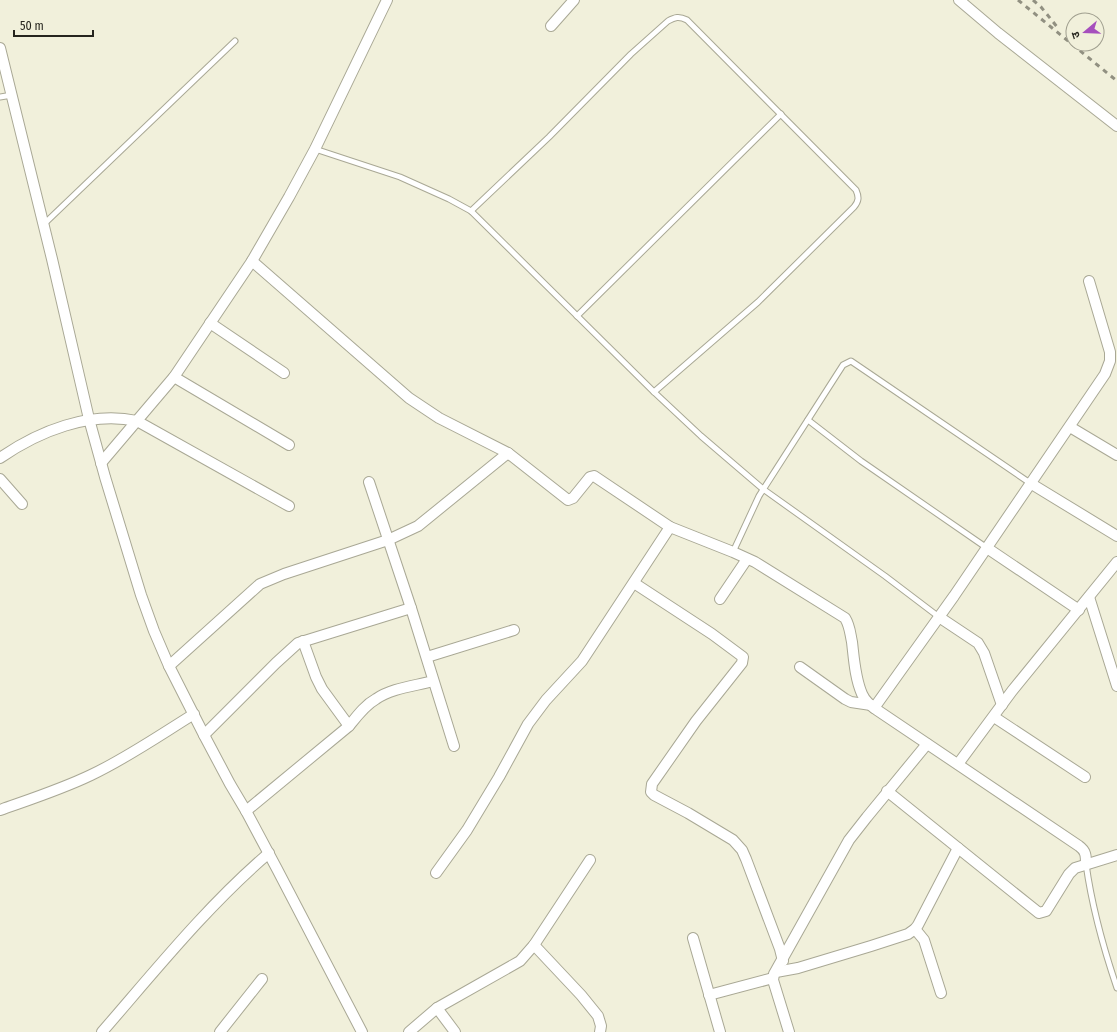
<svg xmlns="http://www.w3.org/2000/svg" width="1117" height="1032" font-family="'Fira Sans Condensed','Noto Sans Devanagari',sans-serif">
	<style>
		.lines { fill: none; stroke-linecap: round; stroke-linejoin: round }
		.lane-casing { stroke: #a9a895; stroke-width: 7 }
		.street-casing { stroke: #a9a895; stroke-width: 12 }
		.lane { stroke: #fff; stroke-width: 5 }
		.street { stroke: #fff; stroke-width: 10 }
		.rail { stroke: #919081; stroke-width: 3; stroke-dasharray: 5 5; stroke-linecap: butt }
	</style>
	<rect width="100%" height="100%" fill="#f1f0db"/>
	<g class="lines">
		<defs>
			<g id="lane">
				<polyline points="0,97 12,95"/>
				<polyline points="315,149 400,177 449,199 471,211 654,392 701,436 763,489 885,576 939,617"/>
				<path d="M 471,211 L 549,137 L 631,54 L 668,21 C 675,17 679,16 687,20 L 856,190 C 859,197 859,201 854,207 L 758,302 L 654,392"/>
				<polyline points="44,224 235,41"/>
				<polyline points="577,316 781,114"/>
				<polyline points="808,420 861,461 987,548"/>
				<polyline points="733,552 759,496 843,365 851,361 1030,483"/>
				<path d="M 1086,864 C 1092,907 1103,947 1117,988"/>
			</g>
			<g id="street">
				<polyline points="959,0 998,33 1117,126"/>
				<polyline points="551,26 574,0"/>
				<polyline points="0,48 52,259 89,419 105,477 141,595 154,631 169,666 204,735 230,784 246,811 277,869 362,1032"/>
				<path d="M 252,261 L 409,398 L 439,418 L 508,453 L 568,500 L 573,498 L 590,477 L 594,476 L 670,527 L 733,552 L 755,562 L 845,618 C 850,626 850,633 852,642 C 854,659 855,678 862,694 C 865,701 871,706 877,710 L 1079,846 C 1086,851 1086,856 1086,864"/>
				<polyline points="210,323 284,373"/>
				<polyline points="174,377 289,445"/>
				<polyline points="1070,427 1117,455"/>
				<path d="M 0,458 C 39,431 89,411 137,421 L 289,506"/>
				<polyline points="101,463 174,377 252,261 289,197 315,149 387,0"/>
				<polyline points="0,479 22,504"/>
				<polyline points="369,482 411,608 454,746"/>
				<polyline points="1030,483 1117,536"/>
				<polyline points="987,548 1079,610"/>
				<polyline points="634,583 712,634 743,657 742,663 696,721 652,784 651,792 654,795 688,813 733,840 742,850 746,859 780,949 783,961"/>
				<polyline points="1089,597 1117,686"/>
				<polyline points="720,599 747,559"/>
				<polyline points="939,617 978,643 984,653 1002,705"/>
				<polyline points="303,641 316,677 322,689 349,726"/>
				<polyline points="427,657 514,630"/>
				<polyline points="169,666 260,584 284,574 388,540 418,526 508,453"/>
				<polyline points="800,667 845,699 851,702 871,705"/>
				<polyline points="874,708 954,596 1105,374 1110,361 1110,352 1089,281"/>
				<polyline points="994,717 1085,777"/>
				<polyline points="204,735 276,663 298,643 411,608"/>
				<polyline points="958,764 1012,691 1117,562"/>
				<polyline points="887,791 1039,913 1046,911 1069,874 1075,868 1117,855"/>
				<path d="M 0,810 C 31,799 62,789 91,775 C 127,758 160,735 194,714"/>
				<path d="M 246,811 L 349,726 C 357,716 365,705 376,699 C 392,688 415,686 433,681"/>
				<polyline points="436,873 467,830 499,777 528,724 546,700 582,661 670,527"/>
				<polyline points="915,929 924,940 941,993"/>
				<polyline points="693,938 720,1032"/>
				<polyline points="534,945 581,995 598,1016 601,1026 600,1032"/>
				<polyline points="776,972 798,968 871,946 908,934 915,929 918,925 958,848"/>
				<polyline points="709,995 773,978"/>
				<polyline points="437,1008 455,1032"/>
				<path d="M 102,1032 C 155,971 207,906 269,853"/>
				<polyline points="220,1032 262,979"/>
				<polyline points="409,1032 437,1008 520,961 534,945 590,860"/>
				<polyline points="789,1032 773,980 774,974 849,840 867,817 927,744"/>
			</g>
		</defs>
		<!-- lane casing -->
		<use href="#lane" class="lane-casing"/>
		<!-- street casing -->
		<use href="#street" class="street-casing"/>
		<!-- lane -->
		<use href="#lane" class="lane"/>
		<!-- street -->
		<use href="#street" class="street"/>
		<!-- rail -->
		<g class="rail">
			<polyline points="1018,0 1117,81"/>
			<polyline points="1033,0 1041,7 1058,28"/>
		</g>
	</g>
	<!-- north arrow -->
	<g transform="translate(1085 32) rotate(251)"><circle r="19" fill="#f1f0db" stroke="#a09f8f"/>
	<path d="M0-3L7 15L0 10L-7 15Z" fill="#a64fbd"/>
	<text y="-6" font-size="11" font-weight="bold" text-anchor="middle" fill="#26251e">उ</text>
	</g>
	<!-- scale -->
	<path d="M14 30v6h79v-6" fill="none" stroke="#26251e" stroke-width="2"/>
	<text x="20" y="30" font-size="12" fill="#26251e" stroke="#f1f0db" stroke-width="3" paint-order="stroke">50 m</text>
</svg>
